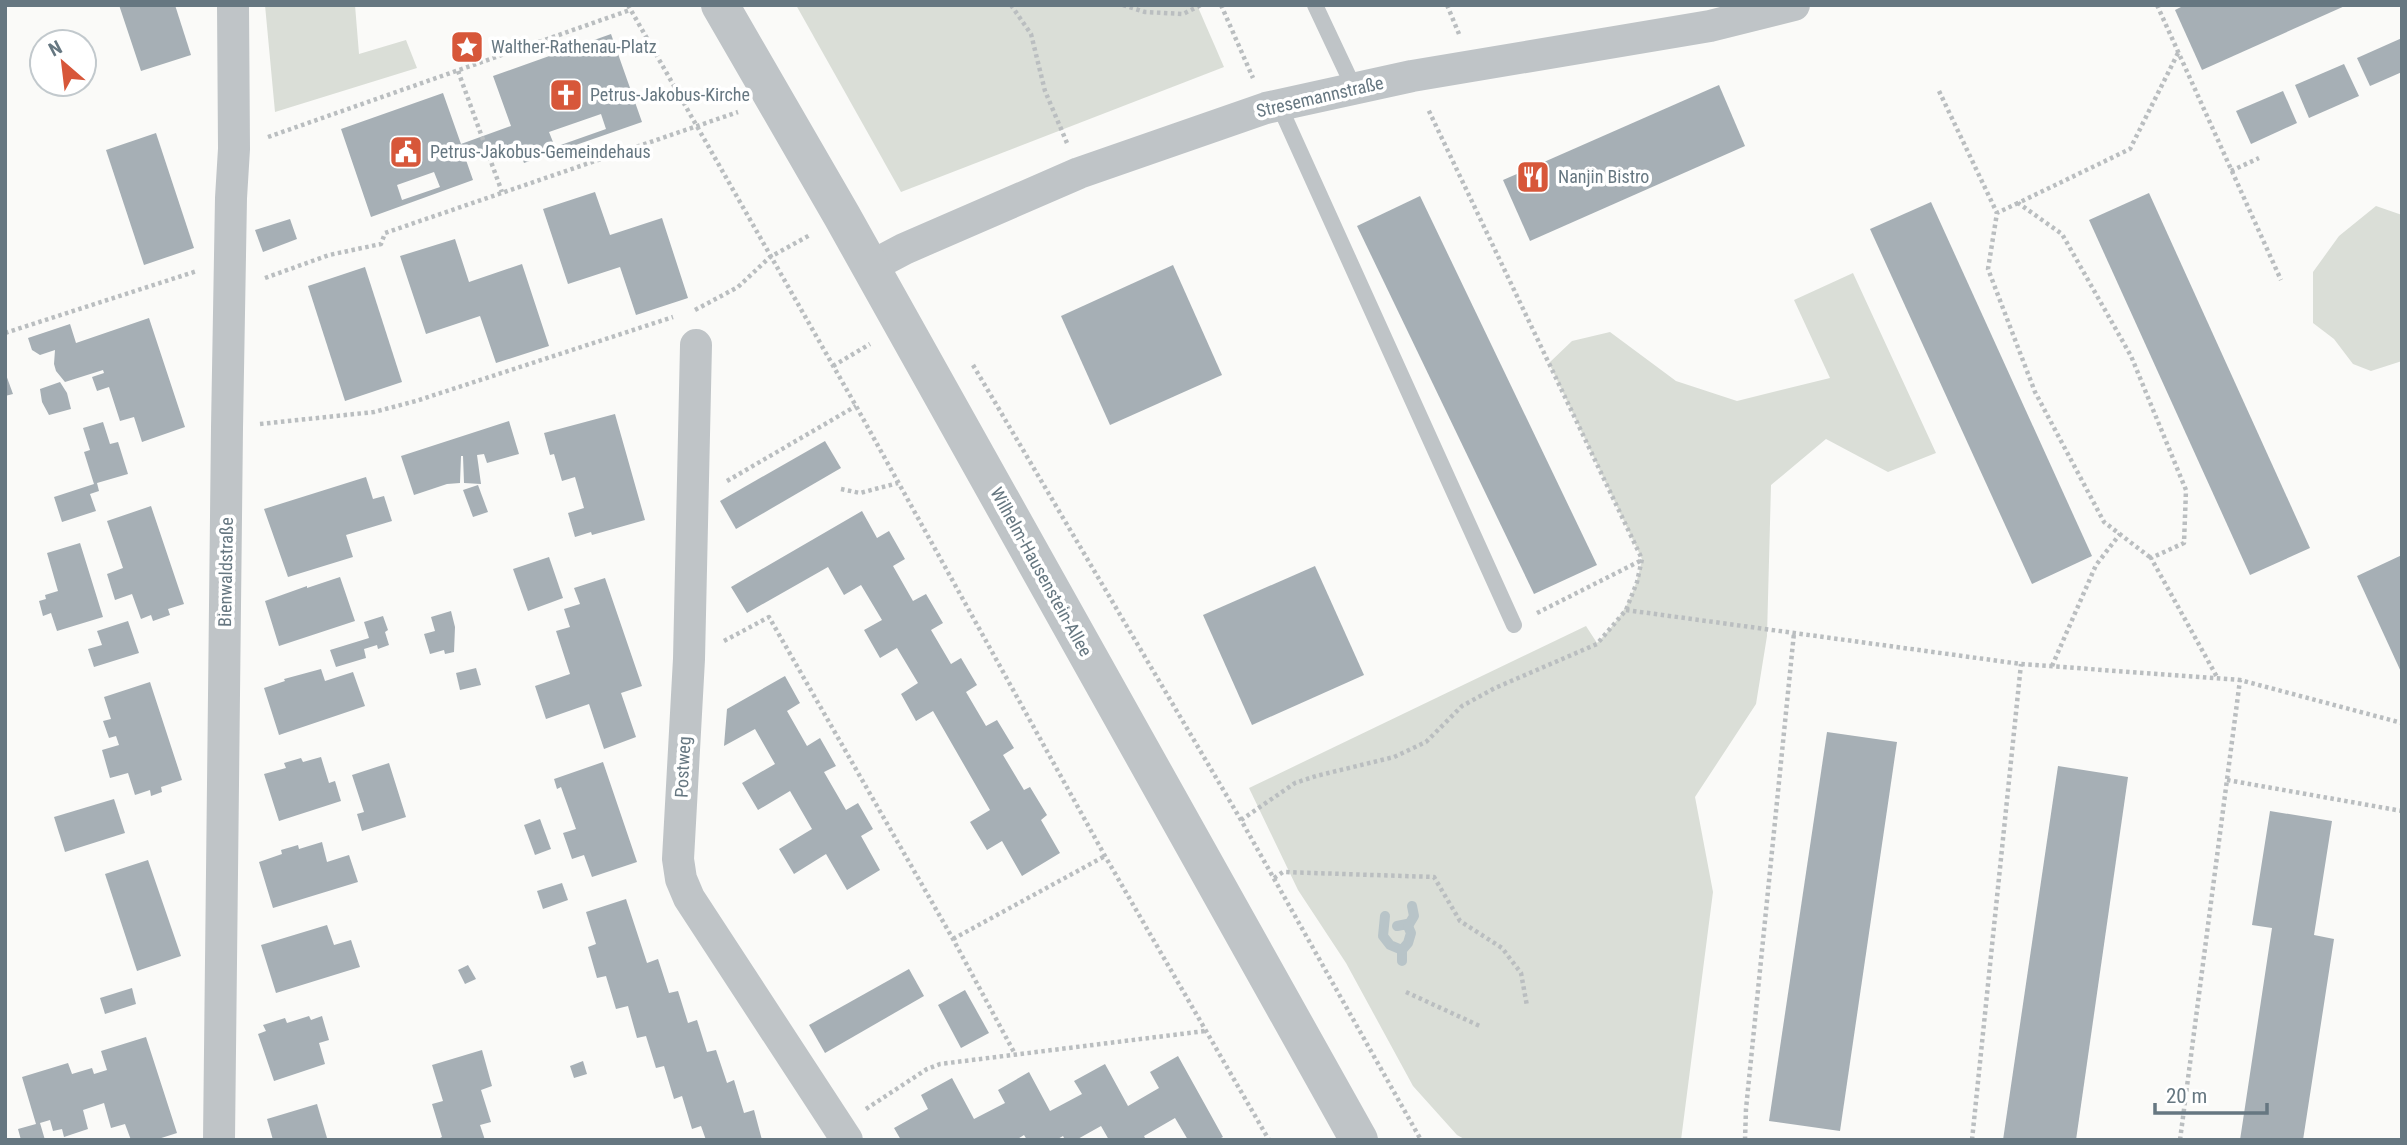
<svg xmlns="http://www.w3.org/2000/svg" width="2407" height="1145" font-family="'Roboto Condensed',sans-serif">
	<style>
		.green { fill: #daded7 }
		.lines { fill: none; stroke-linecap: round; stroke-linejoin: round }
		.stream { stroke: #b8c4c8; stroke-width: 10 }
		.building { fill: #a6afb5; fill-rule: evenodd }
		.path { stroke: #babec0; stroke-width: 4.5; stroke-dasharray: 3.5 3.5; stroke-linecap: butt }
		.service { stroke: #bfc4c7; stroke-width: 16 }
		.minor { stroke: #bfc4c7; stroke-width: 32 }
		.tertiary { stroke: #bfc4c7; stroke-width: 38 }
		.labels { text-anchor: middle; stroke-width: 7; stroke-linejoin: round; paint-order: stroke }
		.poi-label { font-size: 18px; fill: #667781; stroke: #fff; text-anchor: start }
		.street-label { font-size: 18px; fill: #667781; stroke: #fff }
	</style>
	<rect width="100%" height="100%" fill="#fafaf8"/>
	<!-- green -->
	<g class="green">
		<polygon points="265,5 355,5 359,54 406,40 417,68 275,112"/>
		<polygon points="796,5 1197,5 1224,67 901,192"/>
		<polygon points="2376,206 2402,215 2402,361 2371,371 2353,364 2334,339 2313,323 2313,272 2339,236"/>
		<path d="M 1853,273 L 1936,453 L 1888,472 L 1826,439 L 1771,485 L 1767,636 L 1756,704 L 1695,797 L 1713,892 L 1681,1140 L 1466,1140 L 1457,1135 L 1413,1086 L 1346,963 L 1298,890 L 1249,788 L 1586,626 L 1597,643 C 1623,617 1635,596 1642,559 L 1549,363 L 1572,341 L 1610,332 L 1676,381 L 1737,401 L 1830,378 L 1794,300 Z"/>
	</g>
	<g class="lines">
		<!-- stream -->
		<g class="stream">
			<polyline points="1385,916 1383,936 1390,945 1402,950 1402,961"/>
			<polyline points="1397,926 1407,924 1411,933 1408,943 1402,950"/>
			<polyline points="1408,926 1414,916 1412,906"/>
		</g>
	</g>
	<!-- building -->
	<g class="building">
		<polygon points="119,5 175,5 191,55 141,71"/>
		<polygon points="2185,5 2347,5 2202,70 2175,10"/>
		<path d="M 611,34 L 642,122 L 524,163 L 516,142 L 466,160 L 473,180 L 371,217 L 341,129 L 443,93 L 461,144 L 511,126 L 493,76 ZM 601,114 L 606,129 L 555,147 L 549,132 ZM 434,172 L 440,187 L 402,200 L 397,185 Z"/>
		<polygon points="2402,38 2402,72 2370,86 2357,58"/>
		<polygon points="2344,64 2359,96 2309,118 2295,85"/>
		<polygon points="1719,85 1745,146 1530,241 1503,180"/>
		<polygon points="2283,91 2297,123 2251,144 2236,111"/>
		<polygon points="156,133 194,248 144,265 106,150"/>
		<polygon points="595,192 610,235 662,218 688,298 636,315 620,267 568,284 543,209"/>
		<polygon points="2149,193 2310,548 2250,575 2089,220"/>
		<polygon points="1420,196 1597,565 1534,594 1357,226"/>
		<polygon points="1931,202 2092,556 2032,584 1870,229"/>
		<polygon points="290,219 297,239 263,252 255,230"/>
		<polygon points="455,239 469,282 522,264 549,346 496,363 480,316 426,334 400,256"/>
		<polygon points="1173,265 1222,375 1110,425 1061,316"/>
		<polygon points="365,267 402,382 345,401 308,286"/>
		<polygon points="149,318 185,427 142,442 134,417 120,421 109,387 97,391 92,377 104,373 103,370 65,382 56,371 54,364 55,350 40,355 32,350 28,338 70,324 76,343"/>
		<polygon points="5,372 13,394 5,396"/>
		<polygon points="60,382 67,393 71,409 49,415 42,402 40,389"/>
		<polygon points="615,414 645,520 592,535 591,532 575,537 568,513 584,508 575,477 562,481 554,454 550,455 544,433"/>
		<polygon points="509,421 519,454 487,463 484,454 477,455 481,484 464,483 463,456 461,456 460,483 447,484 414,495 401,456"/>
		<polygon points="103,422 110,444 118,442 128,474 97,483 99,491 90,494 96,511 62,522 54,497 94,484 84,452 90,450 83,428"/>
		<polygon points="825,441 841,468 736,529 720,501"/>
		<polygon points="366,477 373,499 384,496 392,521 346,535 353,557 288,577 264,509"/>
		<polygon points="478,485 488,512 473,517 463,490"/>
		<polygon points="151,506 184,604 168,609 170,615 153,621 151,615 141,619 132,594 115,600 107,574 123,568 107,521"/>
		<polygon points="862,511 877,538 889,531 905,559 893,566 913,601 926,594 943,623 931,630 951,664 961,658 977,685 966,692 986,726 997,720 1014,748 1003,755 1024,790 1030,787 1047,815 1041,820 1060,853 1022,876 1002,841 987,850 970,822 990,810 933,711 916,721 901,694 918,683 897,648 880,658 864,630 882,620 861,585 844,595 828,567 747,613 731,587"/>
		<polygon points="80,543 103,617 57,631 51,613 43,616 39,601 46,599 45,595 58,591 47,553"/>
		<polygon points="2402,555 2402,674 2357,576"/>
		<polygon points="549,557 563,598 528,611 513,569"/>
		<polygon points="1315,566 1364,675 1252,725 1203,615"/>
		<polygon points="340,577 355,621 279,646 265,601 307,586 307,588"/>
		<polygon points="605,578 642,686 621,693 636,737 604,749 589,704 546,719 535,686 570,674 556,631 570,627 564,609 580,604 574,588"/>
		<polygon points="451,611 455,627 454,652 445,654 444,650 430,654 424,634 435,631 431,617"/>
		<polygon points="383,616 388,630 385,632 389,645 378,649 377,645 364,649 366,658 336,667 330,650 369,638 364,622"/>
		<polygon points="128,621 139,653 94,667 88,649 102,645 97,631"/>
		<polygon points="476,668 481,685 460,690 456,673"/>
		<polygon points="321,669 325,681 353,672 365,706 279,735 264,688 285,681 284,679"/>
		<polygon points="785,676 800,703 787,711 807,746 820,738 836,766 824,772 846,810 858,803 873,829 861,836 880,870 847,890 826,854 794,874 779,849 812,829 790,791 758,810 742,783 775,764 755,729 724,746 727,709"/>
		<polygon points="150,682 182,780 161,787 162,792 151,796 150,790 135,795 128,773 110,778 102,750 119,745 116,736 109,738 103,721 111,719 104,697"/>
		<polygon points="1827,732 1897,742 1840,1131 1769,1121"/>
		<polygon points="321,757 329,783 335,781 341,801 279,821 264,774 286,768 284,763 301,758 303,762"/>
		<polygon points="603,762 637,862 592,877 584,855 572,859 563,833 576,829 561,787 557,789 554,779"/>
		<polygon points="389,763 406,817 362,831 357,814 364,812 352,775"/>
		<polygon points="2058,766 2128,777 2076,1140 2003,1140"/>
		<polygon points="114,799 125,833 65,852 54,817"/>
		<polygon points="2270,811 2332,821 2314,935 2334,939 2303,1140 2240,1140 2272,928 2252,925"/>
		<polygon points="540,819 551,849 535,855 524,825"/>
		<polygon points="322,842 327,862 349,855 358,882 273,908 259,862 282,854 281,850 298,845 299,849"/>
		<polygon points="148,860 181,956 137,971 105,874"/>
		<polygon points="562,883 568,900 543,909 537,891"/>
		<polygon points="626,899 647,963 658,959 669,993 678,991 688,1023 697,1020 707,1052 716,1050 727,1083 734,1080 744,1113 754,1110 762,1140 706,1140 701,1126 692,1129 682,1096 674,1099 664,1066 656,1068 646,1036 637,1038 628,1006 616,1009 606,976 597,978 588,947 596,944 586,912"/>
		<polygon points="327,925 334,945 351,940 360,967 276,993 261,945"/>
		<polygon points="468,965 476,979 465,984 458,970"/>
		<polygon points="909,969 924,996 825,1053 809,1025"/>
		<polygon points="132,988 136,1004 105,1014 100,998"/>
		<polygon points="965,990 989,1033 961,1048 938,1005"/>
		<polygon points="309,1016 311,1020 322,1016 329,1040 319,1043 325,1064 274,1081 258,1034 266,1031 263,1025 285,1018 287,1023"/>
		<polygon points="146,1037 177,1133 155,1140 131,1140 125,1124 111,1128 104,1103 83,1110 88,1129 64,1137 62,1129 53,1131 50,1120 40,1123 45,1140 21,1140 18,1129 36,1124 22,1077 68,1063 72,1074 92,1068 94,1074 107,1070 101,1051"/>
		<polygon points="482,1050 492,1086 481,1090 491,1122 480,1125 485,1140 436,1140 442,1137 432,1104 443,1101 432,1065"/>
		<polygon points="1178,1056 1223,1137 1217,1140 1188,1140 1175,1118 1144,1136 1146,1140 1109,1140 1101,1126 1076,1140 1065,1140 1063,1136 1056,1140 1027,1140 1024,1135 1016,1140 901,1140 894,1128 928,1109 921,1095 952,1078 974,1119 1005,1103 998,1090 1029,1072 1050,1111 1082,1094 1074,1081 1105,1064 1128,1106 1159,1088 1150,1072"/>
		<polygon points="583,1061 587,1074 574,1078 570,1066"/>
		<polygon points="317,1104 327,1138 273,1140 267,1119"/>
	</g>
	<g class="lines">
		<!-- path -->
		<g class="path">
			<polyline points="628,5 856,406 1105,856 1269,1140"/>
			<polyline points="1011,5 1031,34 1045,91 1067,143"/>
			<polyline points="1123,5 1145,12 1183,14 1201,5"/>
			<polyline points="1221,5 1253,78"/>
			<polyline points="1447,5 1459,34"/>
			<polyline points="2157,5 2281,280"/>
			<polyline points="2178,53 2130,149 2018,203 2062,234 2131,356 2186,490 2184,543 2151,558 2217,677"/>
			<polyline points="458,71 502,192"/>
			<polyline points="1939,91 1997,213"/>
			<polyline points="268,137 630,10"/>
			<polyline points="2231,171 2259,158"/>
			<polyline points="2018,203 1997,213 1988,269 2035,392 2104,522 2151,558"/>
			<polyline points="265,278 329,255 381,244 385,233 738,112"/>
			<polyline points="695,310 738,287 770,257 810,235"/>
			<polyline points="5,333 197,271"/>
			<polyline points="973,365 1241,820 1421,1140"/>
			<polyline points="833,366 870,344"/>
			<polyline points="260,424 374,412 416,401 673,317"/>
			<polyline points="727,481 856,406"/>
			<polyline points="841,489 860,493 898,483"/>
			<polyline points="1626,610 2021,664 2240,680 2402,723"/>
			<polyline points="1537,613 1642,560"/>
			<polyline points="724,641 769,617 953,939 1015,1054"/>
			<polyline points="2052,666 2096,565 2120,534"/>
			<polyline points="2227,780 2402,811"/>
			<polyline points="1241,820 1295,783 1316,776 1394,757 1426,742 1462,706 1495,688 1597,644 1626,610 1637,582 1642,559 1428,109"/>
			<polyline points="1274,878 1283,872 1434,877 1460,921 1502,948 1521,973 1527,1006"/>
			<polyline points="953,939 1105,856"/>
			<polyline points="1406,992 1482,1027"/>
			<polyline points="866,1109 927,1069 940,1064 1205,1031"/>
			<polyline points="1745,1140 1746,1109 1794,633"/>
			<polyline points="1972,1140 2021,664"/>
			<polyline points="2180,1140 2240,680"/>
		</g>
		<!-- service -->
		<g class="service">
			<polyline points="1315,5 1354,88"/>
			<polyline points="1279,105 1514,625"/>
		</g>
		<!-- minor -->
		<g class="minor">
			<polyline points="870,267 904,249 1079,173 1266,108 1412,76 1710,26 1794,5"/>
			<polyline points="696,345 689,659 678,859 681,879 689,898 847,1140"/>
			<polyline points="219,1140 227,428 231,198 234,149 233,5"/>
		</g>
		<!-- tertiary -->
		<polyline class="tertiary" points="720,5 842,216 1359,1140"/>
	</g>
	<!-- icons -->
	<defs>
		<symbol id="sight-square" viewBox="-11 -11 22 22"><rect x="-9" y="-9" width="18" height="18" rx="4" fill="#d7573a" stroke="#fff"/><path d="M0-6L1.8-2.2L6-1.7L2.9 1.2L3.7 5.4L0 3.3L-3.7 5.4L-2.9 1.2L-6-1.7L-1.8-2.2Z" fill="#fff"/></symbol>
		<symbol id="church-square" viewBox="-11 -11 22 22"><rect x="-9" y="-9" width="18" height="18" rx="4" fill="#d7573a" stroke="#fff"/><path d="M-1.2-6h2.4v3.5h3.3v2.4h-3.3V6h-2.4V-.1h-3.3v-2.4h3.3Z" fill="#fff"/></symbol>
		<symbol id="civic-square" viewBox="-11 -11 22 22"><rect x="-9" y="-9" width="18" height="18" rx="4" fill="#d7573a" stroke="#fff"/><path d="M-.6-6.5H3V-4.5H.6V-3L4-1V1h2V6H-6V1h2V-1L-.6-3ZM-1.2 2.5V6h2.4V2.5Z" fill="#fff"/></symbol>
		<symbol id="restaurant-square" viewBox="-11 -11 22 22"><rect x="-9" y="-9" width="18" height="18" rx="4" fill="#d7573a" stroke="#fff"/><path d="M-5-6h1v4h1v-4h1v4h1v-4h1v5L-1.5 .5V6h-2V.5L-5-1ZM5-6V6H3V1.5H1.5Q1.5-4 5-6Z" fill="#fff"/></symbol>
	</defs>
	<g fill-rule="evenodd">
		<use href="#sight-square" x="448" y="28" width="38" height="38"/>
		<use href="#church-square" x="547" y="76" width="38" height="38"/>
		<use href="#civic-square" x="387" y="133" width="38" height="38"/>
		<use href="#restaurant-square" x="1514" y="158" width="38" height="38"/>
	</g>
	<g class="labels">
		<!-- poi labels -->
		<g class="poi-label">
			<text x="491" y="53">Walther-Rathenau-Platz</text>
			<text x="590" y="101">Petrus-Jakobus-Kirche</text>
			<text x="430" y="158">Petrus-Jakobus-Gemeindehaus</text>
			<text x="1558" y="183">Nanjin Bistro</text>
		</g>
		<!-- street labels -->
		<g class="street-label">
			<text transform="translate(1320 97) rotate(-13)" y="6">Stresemannstraße</text>
			<text transform="translate(226 572) rotate(-89)" y="6">Bienwaldstraße</text>
			<text transform="translate(1041 572) rotate(61)" y="6">Wilhelm-Hausenstein-Allee</text>
			<text transform="translate(683 767) rotate(-87)" y="6">Postweg</text>
		</g>
	</g>
	<!-- border -->
	<rect width="2407" height="1145" fill="none" stroke="#667781" stroke-width="14"/>
	<!-- north arrow -->
	<g transform="translate(63 63) rotate(332)"><circle r="33" fill="#ffffff" stroke="#c2c9cd" stroke-width="2"/>
	<path d="M0-5L12 26L0 18L-12 26Z" fill="#d7573a"/>
	<text y="-10" font-size="19" font-weight="bold" text-anchor="middle" fill="#667781">N</text>
	</g>
	<!-- scale -->
	<path d="M2155 1103v10h112v-10" fill="none" stroke="#667781" stroke-width="3.5"/>
	<text x="2166" y="1103" font-size="21" fill="#667781" stroke="#ffffff" stroke-width="5" paint-order="stroke">20 m</text>
</svg>
